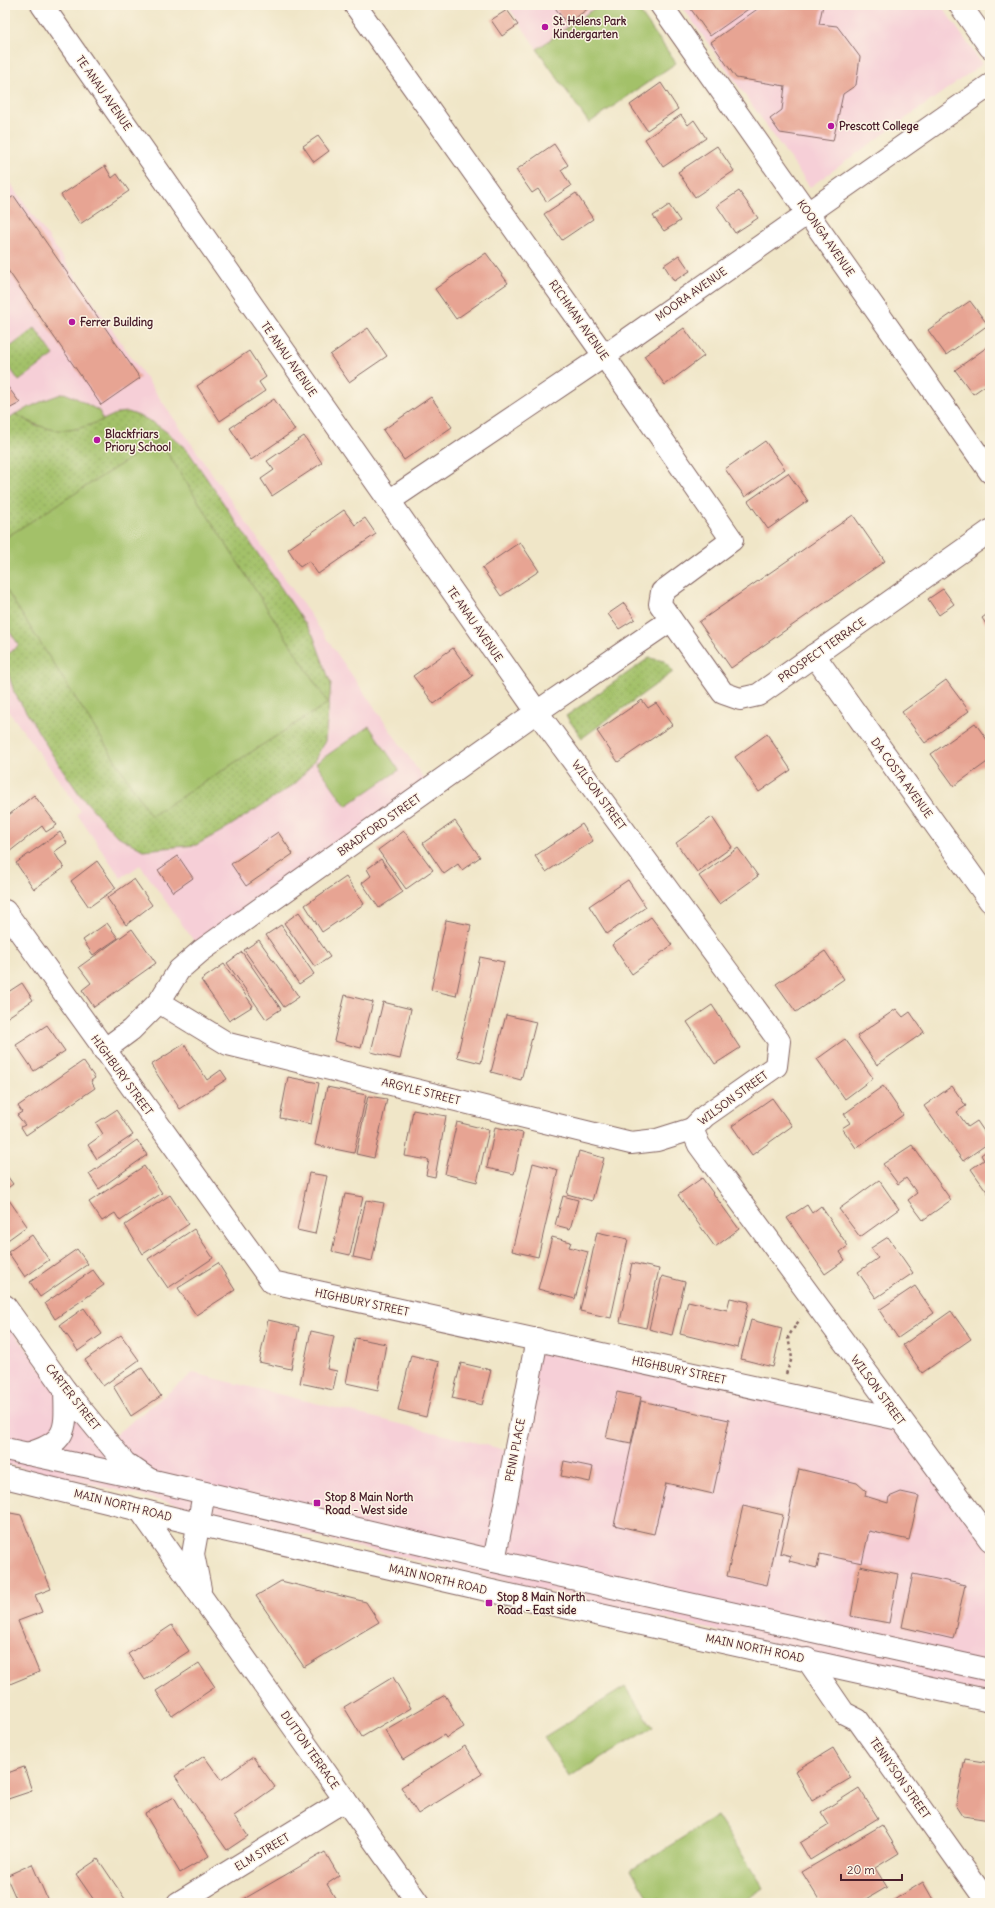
<svg xmlns="http://www.w3.org/2000/svg" width="995" height="1908" font-family="Delius,sans-serif">
	<style>
		.built { fill: #f6cfd7 }
		.grass { fill: url(#grass-dots); stroke: #76704a }
		.garden { fill: #a3c169; stroke: #76704a }
		.building { fill: #e7a493 }
		.lines { fill: none; stroke-linecap: round; stroke-linejoin: round }
		.minor-casing { stroke: #846562; stroke-width: 24 }
		.highway-casing { stroke: #846562; stroke-width: 24 }
		.path { stroke: #846562; stroke-width: 2.5; stroke-dasharray: 3 3; stroke-linecap: butt }
		.minor { stroke: #fff; stroke-width: 22 }
		.highway { stroke: #fff; stroke-width: 22 }
		.poi-dot { fill: #b5179e; stroke: #fcf5e5; stroke-width: 1.5 }
		.labels { text-anchor: middle; stroke-width: 3; stroke-linejoin: round; paint-order: stroke }
		.poi-label { font-size: 11px; font-weight: bold; fill: #4a1f2b; stroke: #fcf5e5; text-anchor: start }
		.street-label { font-size: 11px; fill: #4a1f2b; stroke: #fcf5e5 }
	</style>
	<defs>
		<pattern id="grass-dots" width="8" height="8" patternUnits="userSpaceOnUse"><rect width="8" height="8" fill="#a3c169"/><path d="M2 2h.1M6 6h.1" fill="none" stroke="#8ea55b" stroke-width="1.8" stroke-linecap="round"/></pattern>
	</defs>
	<rect width="100%" height="100%" fill="#fcf5e5"/>
	<filter id="ink" filterUnits="userSpaceOnUse"><feTurbulence type="fractalNoise" baseFrequency=".025" numOctaves="2"/><feDisplacementMap in="SourceGraphic" scale="8" xChannelSelector="R" yChannelSelector="G"/><feConvolveMatrix kernelMatrix="1 2 1 2 8 2 1 2 1" color-interpolation-filters="sRGB"/></filter>
	<filter id="wash" filterUnits="userSpaceOnUse"><feTurbulence type="fractalNoise" baseFrequency=".012" numOctaves="4" result="noise"/><feDisplacementMap in="SourceGraphic" scale="16" xChannelSelector="R" yChannelSelector="G"/><feGaussianBlur stdDeviation="0.9" result="paint"/><feColorMatrix in="noise" values="0 0 0 0 0 0 0 0 0 0 0 0 0 0 0 0 0 1.4 0 .05"/><feComposite in="paint" operator="in"/></filter>
	<g filter="url(#wash)">
		<rect width="100%" height="100%" fill="#f0e6c8"/>
		<!-- built -->
		<g class="built">
			<polygon points="507,5 599,5 537,49"/>
			<polygon points="681,5 941,5 982,64 810,187"/>
			<polygon points="5,175 431,789 201,951 140,865 121,878 77,814 81,811 5,706"/>
			<polygon points="5,1319 98,1448 193,1373 514,1452 537,1339 899,1419 990,1529 990,1695 5,1464"/>
		</g>
		<!-- grass -->
		<g class="grass">
			<polygon points="35,328 54,355 19,381 5,361 5,351"/>
			<path d="M 128,412 C 154,420 168,432 188,451 L 313,635 L 331,684 L 325,741 L 313,763 L 295,784 L 222,831 L 196,845 L 143,850 L 116,835 L 80,795 L 52,754 L 14,692 L 5,662 L 5,657 L 19,645 L 5,625 L 5,421 L 15,414 L 37,426 L 103,420 L 118,413 Z"/>
			<polygon points="649,658 665,661 673,672 582,738 566,716"/>
		</g>
		<!-- garden -->
		<g class="garden">
			<polygon points="599,5 635,5 676,63 589,123 537,49"/>
			<path d="M 64,393 L 74,397 L 99,411 L 103,420 C 66,435 51,434 15,414 L 45,400 Z"/>
			<polygon points="159,440 328,703 151,816 5,588 5,538"/>
			<polygon points="369,726 399,770 346,806 316,763"/>
			<polygon points="625,1687 653,1727 569,1777 544,1737"/>
			<polygon points="717,1816 764,1888 740,1903 662,1903 659,1899 651,1903 631,1870"/>
		</g>
		<g id="blocks">
			<!-- building -->
			<g class="building">
				<polygon points="553,5 593,5 567,24"/>
				<polygon points="688,5 754,5 710,36"/>
				<polygon points="763,5 823,5 819,24 837,26 860,57 856,85 843,94 833,141 780,133 770,119 782,110 785,86 736,78 711,42"/>
				<polygon points="507,10 518,25 502,36 491,20"/>
				<polygon points="661,83 678,109 647,130 630,105"/>
				<polygon points="681,115 688,125 694,120 706,138 663,167 645,139"/>
				<polygon points="318,136 329,151 314,162 303,146"/>
				<polygon points="554,144 568,165 561,170 571,186 547,202 538,189 532,193 516,170"/>
				<polygon points="717,146 734,171 695,197 678,172"/>
				<polygon points="105,166 112,178 117,174 129,191 80,224 61,195"/>
				<polygon points="739,191 758,218 735,233 717,206"/>
				<polygon points="576,193 593,219 562,240 544,214"/>
				<polygon points="14,196 140,378 101,405 5,266 5,202"/>
				<polygon points="669,205 680,221 664,231 653,216"/>
				<polygon points="486,253 508,283 456,319 435,289"/>
				<polygon points="679,255 690,271 674,281 664,265"/>
				<polygon points="970,301 988,325 946,355 928,330"/>
				<polygon points="368,328 387,356 349,382 330,355"/>
				<polygon points="684,328 704,356 665,385 644,356"/>
				<polygon points="990,345 990,382 973,394 955,370"/>
				<polygon points="249,351 266,377 259,382 265,391 220,421 197,386"/>
				<polygon points="5,383 20,403 5,411"/>
				<polygon points="431,397 452,427 404,460 383,430"/>
				<polygon points="274,399 295,430 251,460 230,428"/>
				<polygon points="304,436 322,463 272,496 261,479 274,470 267,461"/>
				<polygon points="765,441 785,469 745,497 725,469"/>
				<polygon points="788,473 808,501 768,529 748,501"/>
				<polygon points="344,510 355,525 365,518 376,534 318,574 309,561 300,567 288,549"/>
				<polygon points="853,515 885,561 731,668 699,622"/>
				<polygon points="520,542 539,571 501,596 482,568"/>
				<polygon points="943,589 954,604 939,615 928,599"/>
				<polygon points="624,603 635,619 619,629 608,614"/>
				<polygon points="990,612 990,630 982,618"/>
				<polygon points="453,648 473,676 434,704 413,676"/>
				<polygon points="946,680 969,711 925,743 902,712"/>
				<polygon points="642,700 648,708 656,703 672,725 618,762 597,731"/>
				<polygon points="975,723 990,744 990,760 954,786 931,754"/>
				<polygon points="767,734 791,770 759,792 735,757"/>
				<polygon points="34,795 57,825 46,832 42,826 9,852 5,846 5,818"/>
				<polygon points="712,817 732,847 697,872 676,843"/>
				<polygon points="455,821 480,857 462,870 458,864 444,874 423,843"/>
				<polygon points="582,824 593,841 546,872 535,856"/>
				<polygon points="404,831 433,870 406,889 378,850"/>
				<polygon points="60,832 67,843 54,852 64,868 34,889 16,863"/>
				<polygon points="278,832 293,854 246,886 231,864"/>
				<polygon points="738,848 758,876 719,904 699,876"/>
				<polygon points="178,856 193,878 173,892 158,870"/>
				<polygon points="381,859 403,892 379,908 362,883 371,876 367,869"/>
				<polygon points="97,861 116,888 89,907 71,881"/>
				<polygon points="346,877 364,904 322,932 305,905"/>
				<polygon points="134,879 152,905 126,925 107,898"/>
				<polygon points="628,880 646,907 607,934 589,906"/>
				<polygon points="299,912 330,957 315,967 284,923"/>
				<polygon points="651,917 672,945 632,974 612,945"/>
				<polygon points="446,920 471,925 456,996 431,990"/>
				<polygon points="107,923 118,938 93,955 83,940"/>
				<polygon points="281,925 314,974 299,984 266,935"/>
				<polygon points="132,929 156,963 94,1007 82,990 91,983 79,967"/>
				<polygon points="259,940 299,997 284,1007 244,950"/>
				<polygon points="825,951 844,979 796,1012 776,984"/>
				<polygon points="242,952 281,1009 266,1019 227,963"/>
				<polygon points="480,957 504,962 481,1063 457,1057"/>
				<polygon points="224,964 253,1006 229,1021 201,980"/>
				<polygon points="22,983 33,1000 5,1019 5,994"/>
				<polygon points="345,995 373,1002 361,1048 334,1041"/>
				<polygon points="383,1002 411,1009 400,1059 371,1052"/>
				<polygon points="712,1005 740,1048 715,1064 687,1022"/>
				<polygon points="896,1009 903,1017 910,1012 924,1032 877,1065 857,1036"/>
				<polygon points="506,1015 536,1022 521,1080 491,1072"/>
				<polygon points="47,1025 65,1051 34,1071 16,1045"/>
				<polygon points="845,1039 873,1078 845,1099 817,1059"/>
				<polygon points="184,1044 207,1080 221,1070 227,1079 180,1109 151,1065"/>
				<polygon points="83,1061 95,1078 91,1081 95,1088 26,1135 21,1127 25,1125 17,1115 22,1112 18,1106"/>
				<polygon points="288,1077 319,1083 311,1124 280,1118"/>
				<polygon points="883,1086 903,1115 856,1148 842,1128 850,1123 844,1114"/>
				<polygon points="952,1086 966,1106 957,1112 968,1127 977,1121 990,1140 990,1142 963,1161 924,1106"/>
				<polygon points="327,1087 366,1095 354,1153 315,1145"/>
				<polygon points="368,1096 387,1099 374,1158 356,1154"/>
				<polygon points="772,1098 792,1126 752,1155 732,1126"/>
				<polygon points="116,1110 133,1135 97,1159 88,1145 103,1134 96,1123"/>
				<polygon points="413,1110 446,1116 435,1177 426,1175 429,1160 405,1156"/>
				<polygon points="457,1122 489,1130 477,1182 445,1174"/>
				<polygon points="495,1127 523,1133 514,1174 487,1168"/>
				<polygon points="137,1140 147,1155 99,1189 89,1174"/>
				<polygon points="912,1145 951,1200 923,1220 908,1200 917,1193 906,1178 898,1184 883,1164"/>
				<polygon points="990,1148 990,1196 971,1169 984,1160 981,1155"/>
				<polygon points="579,1151 604,1158 592,1201 567,1194"/>
				<polygon points="533,1163 558,1170 538,1257 512,1251"/>
				<polygon points="144,1166 162,1193 120,1221 115,1213 102,1221 89,1202"/>
				<polygon points="5,1173 13,1184 5,1190"/>
				<polygon points="309,1173 327,1176 315,1234 297,1230"/>
				<polygon points="702,1178 739,1229 715,1247 678,1195"/>
				<polygon points="879,1180 899,1209 860,1237 839,1209"/>
				<polygon points="345,1194 363,1197 350,1255 332,1251"/>
				<polygon points="170,1195 189,1224 143,1254 125,1225"/>
				<polygon points="563,1196 578,1200 570,1229 555,1225"/>
				<polygon points="9,1200 27,1226 5,1242 5,1202"/>
				<polygon points="366,1200 384,1203 372,1261 353,1257"/>
				<polygon points="807,1205 812,1213 821,1206 848,1246 840,1252 845,1260 825,1274 787,1218"/>
				<polygon points="194,1229 213,1258 168,1288 148,1259"/>
				<polygon points="597,1232 628,1239 611,1318 580,1311"/>
				<polygon points="32,1235 49,1260 25,1277 8,1252"/>
				<polygon points="552,1237 571,1242 569,1247 588,1252 575,1299 538,1289"/>
				<polygon points="888,1237 913,1273 876,1298 858,1272 878,1258 871,1248"/>
				<polygon points="77,1249 88,1264 40,1297 30,1282"/>
				<polygon points="218,1263 235,1290 196,1315 178,1288"/>
				<polygon points="632,1263 659,1269 646,1328 620,1322"/>
				<polygon points="93,1270 104,1285 55,1319 45,1303"/>
				<polygon points="662,1276 685,1282 672,1335 649,1329"/>
				<polygon points="915,1286 934,1313 898,1338 879,1310"/>
				<polygon points="730,1298 749,1302 738,1348 680,1334 688,1301 727,1310"/>
				<polygon points="84,1308 102,1334 78,1351 60,1325"/>
				<polygon points="951,1311 971,1339 922,1373 903,1345"/>
				<polygon points="268,1320 299,1327 291,1369 259,1362"/>
				<polygon points="751,1320 782,1328 773,1367 741,1359"/>
				<polygon points="311,1331 334,1336 327,1369 337,1371 333,1390 300,1383"/>
				<polygon points="121,1335 139,1360 103,1386 85,1360"/>
				<polygon points="355,1338 386,1344 378,1390 346,1383"/>
				<polygon points="411,1355 439,1362 426,1417 398,1410"/>
				<polygon points="461,1363 491,1370 482,1405 452,1398"/>
				<polygon points="142,1368 161,1396 131,1416 113,1386"/>
				<polygon points="617,1392 641,1397 631,1443 606,1438"/>
				<polygon points="641,1401 729,1420 713,1494 666,1483 654,1534 614,1525"/>
				<polygon points="564,1461 593,1467 590,1482 561,1476"/>
				<polygon points="799,1469 857,1483 866,1491 865,1496 888,1503 889,1497 901,1492 919,1496 909,1540 869,1531 862,1563 820,1554 817,1568 789,1561 791,1556 780,1553"/>
				<polygon points="743,1506 783,1515 767,1585 727,1576"/>
				<polygon points="5,1512 21,1515 51,1589 35,1595 42,1612 18,1621 39,1672 5,1686"/>
				<polygon points="860,1566 898,1574 889,1623 851,1616"/>
				<polygon points="913,1574 965,1585 953,1639 902,1627"/>
				<polygon points="281,1581 366,1602 379,1622 304,1667 256,1596"/>
				<polygon points="172,1625 189,1651 145,1680 128,1654"/>
				<polygon points="199,1663 215,1687 172,1716 156,1691"/>
				<polygon points="393,1677 411,1708 362,1737 344,1707"/>
				<polygon points="445,1695 464,1727 446,1738 444,1735 403,1760 385,1730"/>
				<polygon points="465,1746 482,1774 418,1814 401,1787"/>
				<polygon points="833,1748 851,1778 812,1801 795,1771"/>
				<polygon points="204,1756 221,1780 253,1757 275,1787 234,1816 248,1836 227,1850 175,1776"/>
				<polygon points="965,1759 990,1763 990,1820 963,1816 956,1805"/>
				<polygon points="24,1767 32,1791 5,1800 5,1774"/>
				<polygon points="859,1788 878,1818 810,1860 800,1843 829,1825 821,1812"/>
				<polygon points="174,1797 209,1856 180,1873 145,1814"/>
				<polygon points="882,1825 899,1853 875,1868 887,1887 860,1903 821,1903 802,1872"/>
				<polygon points="325,1852 339,1876 327,1884 338,1903 237,1903"/>
				<polygon points="98,1859 125,1899 118,1903 96,1903 76,1874"/>
				<polygon points="32,1864 49,1903 18,1903 6,1876"/>
				<polygon points="923,1882 935,1903 889,1903"/>
			</g>
		</g>
	</g>
	<g filter="url(#ink)">
		<use href="#blocks" fill-opacity="0" stroke="#846562" stroke-width="1"/>
		<g class="lines">
			<defs>
				<g id="minor">
					<polyline points="42,5 537,712 779,1041 776,1066 705,1116 692,1129 699,1145 990,1540"/>
					<polyline points="355,5 596,344 732,540 662,592 660,604 723,693 740,699 758,695 990,531"/>
					<polyline points="661,5 990,472"/>
					<polyline points="960,5 990,47"/>
					<polyline points="389,501 604,356 990,85"/>
					<polyline points="814,655 990,901"/>
					<polyline points="5,911 272,1282 899,1419"/>
					<polyline points="159,1002 228,1044 631,1143 657,1140 692,1129"/>
					<polyline points="104,1050 131,1030 159,1002 179,970 201,951 528,718 671,620"/>
					<polyline points="5,1306 65,1390 125,1463 150,1480"/>
					<polyline points="140,1510 418,1903"/>
					<polyline points="494,1561 537,1339"/>
					<polyline points="200,1589 193,1554 204,1493"/>
					<polyline points="807,1659 844,1713 858,1720 988,1903"/>
					<polyline points="178,1903 345,1800"/>
				</g>
				<g id="highway">
					<polyline points="5,1449 150,1480 494,1561 990,1670"/>
					<path d="M 27,1454 C 69,1442 66,1429 65,1390"/>
					<polyline points="5,1477 197,1524 487,1590 990,1701"/>
				</g>
			</defs>
			<!-- minor casing -->
			<use href="#minor" class="minor-casing"/>
			<!-- highway casing -->
			<use href="#highway" class="highway-casing"/>
			<!-- path -->
			<polyline class="path" points="786,1374 792,1358 788,1337 800,1319"/>
			<!-- minor -->
			<use href="#minor" class="minor"/>
			<!-- highway -->
			<use href="#highway" class="highway"/>
		</g>
	</g>
	<!-- markers -->
	<g class="poi-dot">
		<circle cx="545" cy="27" r="4"/>
		<circle cx="831" cy="126" r="4"/>
		<circle cx="72" cy="322" r="4"/>
		<circle cx="97" cy="440" r="4"/>
		<rect x="313" y="1499" width="8" height="8" rx="2"/>
		<rect x="485" y="1599" width="8" height="8" rx="2"/>
	</g>
	<g class="labels">
		<!-- poi labels -->
		<g class="poi-label">
			<text x="553" y="25">St. Helens Park<tspan x="553" dy="13">Kindergarten</tspan></text>
			<text x="839" y="130">Prescott College</text>
			<text x="80" y="326">Ferrer Building</text>
			<text x="105" y="438">Blackfriars<tspan x="105" dy="13">Priory School</tspan></text>
			<text x="325" y="1501">Stop 8 Main North<tspan x="325" dy="13">Road - West side</tspan></text>
			<text x="497" y="1601">Stop 8 Main North<tspan x="497" dy="13">Road - East side</tspan></text>
		</g>
		<!-- street labels -->
		<g class="street-label">
			<text transform="translate(104 93) rotate(55)" y="4">TE ANAU AVENUE</text>
			<text transform="translate(826 238) rotate(55)" y="4">KOONGA AVENUE</text>
			<text transform="translate(691 294) rotate(-35)" y="4">MOORA AVENUE</text>
			<text transform="translate(579 320) rotate(55)" y="4">RICHMAN AVENUE</text>
			<text transform="translate(289 359) rotate(55)" y="4">TE ANAU AVENUE</text>
			<text transform="translate(475 624) rotate(55)" y="4">TE ANAU AVENUE</text>
			<text transform="translate(822 650) rotate(-35)" y="4">PROSPECT TERRACE</text>
			<text transform="translate(902 778) rotate(54)" y="4">DA COSTA AVENUE</text>
			<text transform="translate(599 795) rotate(54)" y="4">WILSON STREET</text>
			<text transform="translate(379 825) rotate(-35)" y="4">BRADFORD STREET</text>
			<text transform="translate(122 1075) rotate(54)" y="4">HIGHBURY STREET</text>
			<text transform="translate(421 1091) rotate(14)" y="4">ARGYLE STREET</text>
			<text transform="translate(733 1098) rotate(-36)" y="4">WILSON STREET</text>
			<text transform="translate(362 1302) rotate(12)" y="4">HIGHBURY STREET</text>
			<text transform="translate(679 1370) rotate(12)" y="4">HIGHBURY STREET</text>
			<text transform="translate(878 1390) rotate(54)" y="4">WILSON STREET</text>
			<text transform="translate(73 1397) rotate(52)" y="4">CARTER STREET</text>
			<text transform="translate(515 1450) rotate(-79)" y="4">PENN PLACE</text>
			<text transform="translate(123 1505) rotate(14)" y="4">MAIN NORTH ROAD</text>
			<text transform="translate(438 1579) rotate(13)" y="4">MAIN NORTH ROAD</text>
			<text transform="translate(755 1648) rotate(12)" y="4">MAIN NORTH ROAD</text>
			<text transform="translate(310 1750) rotate(55)" y="4">DUTTON TERRACE</text>
			<text transform="translate(900 1778) rotate(55)" y="4">TENNYSON STREET</text>
			<text transform="translate(262 1852) rotate(-31)" y="4">ELM STREET</text>
		</g>
	</g>
	<!-- margin -->
	<rect width="995" height="1908" fill="none" stroke="#fcf5e5" stroke-width="20"/>
	<!-- scale -->
	<path d="M841 1874v6h61v-6" fill="none" stroke="#4a1f2b" stroke-width="2"/>
	<text x="847" y="1874" font-size="12" fill="#4a1f2b" stroke="#fcf5e5" stroke-width="3" paint-order="stroke">20 m</text>
</svg>
